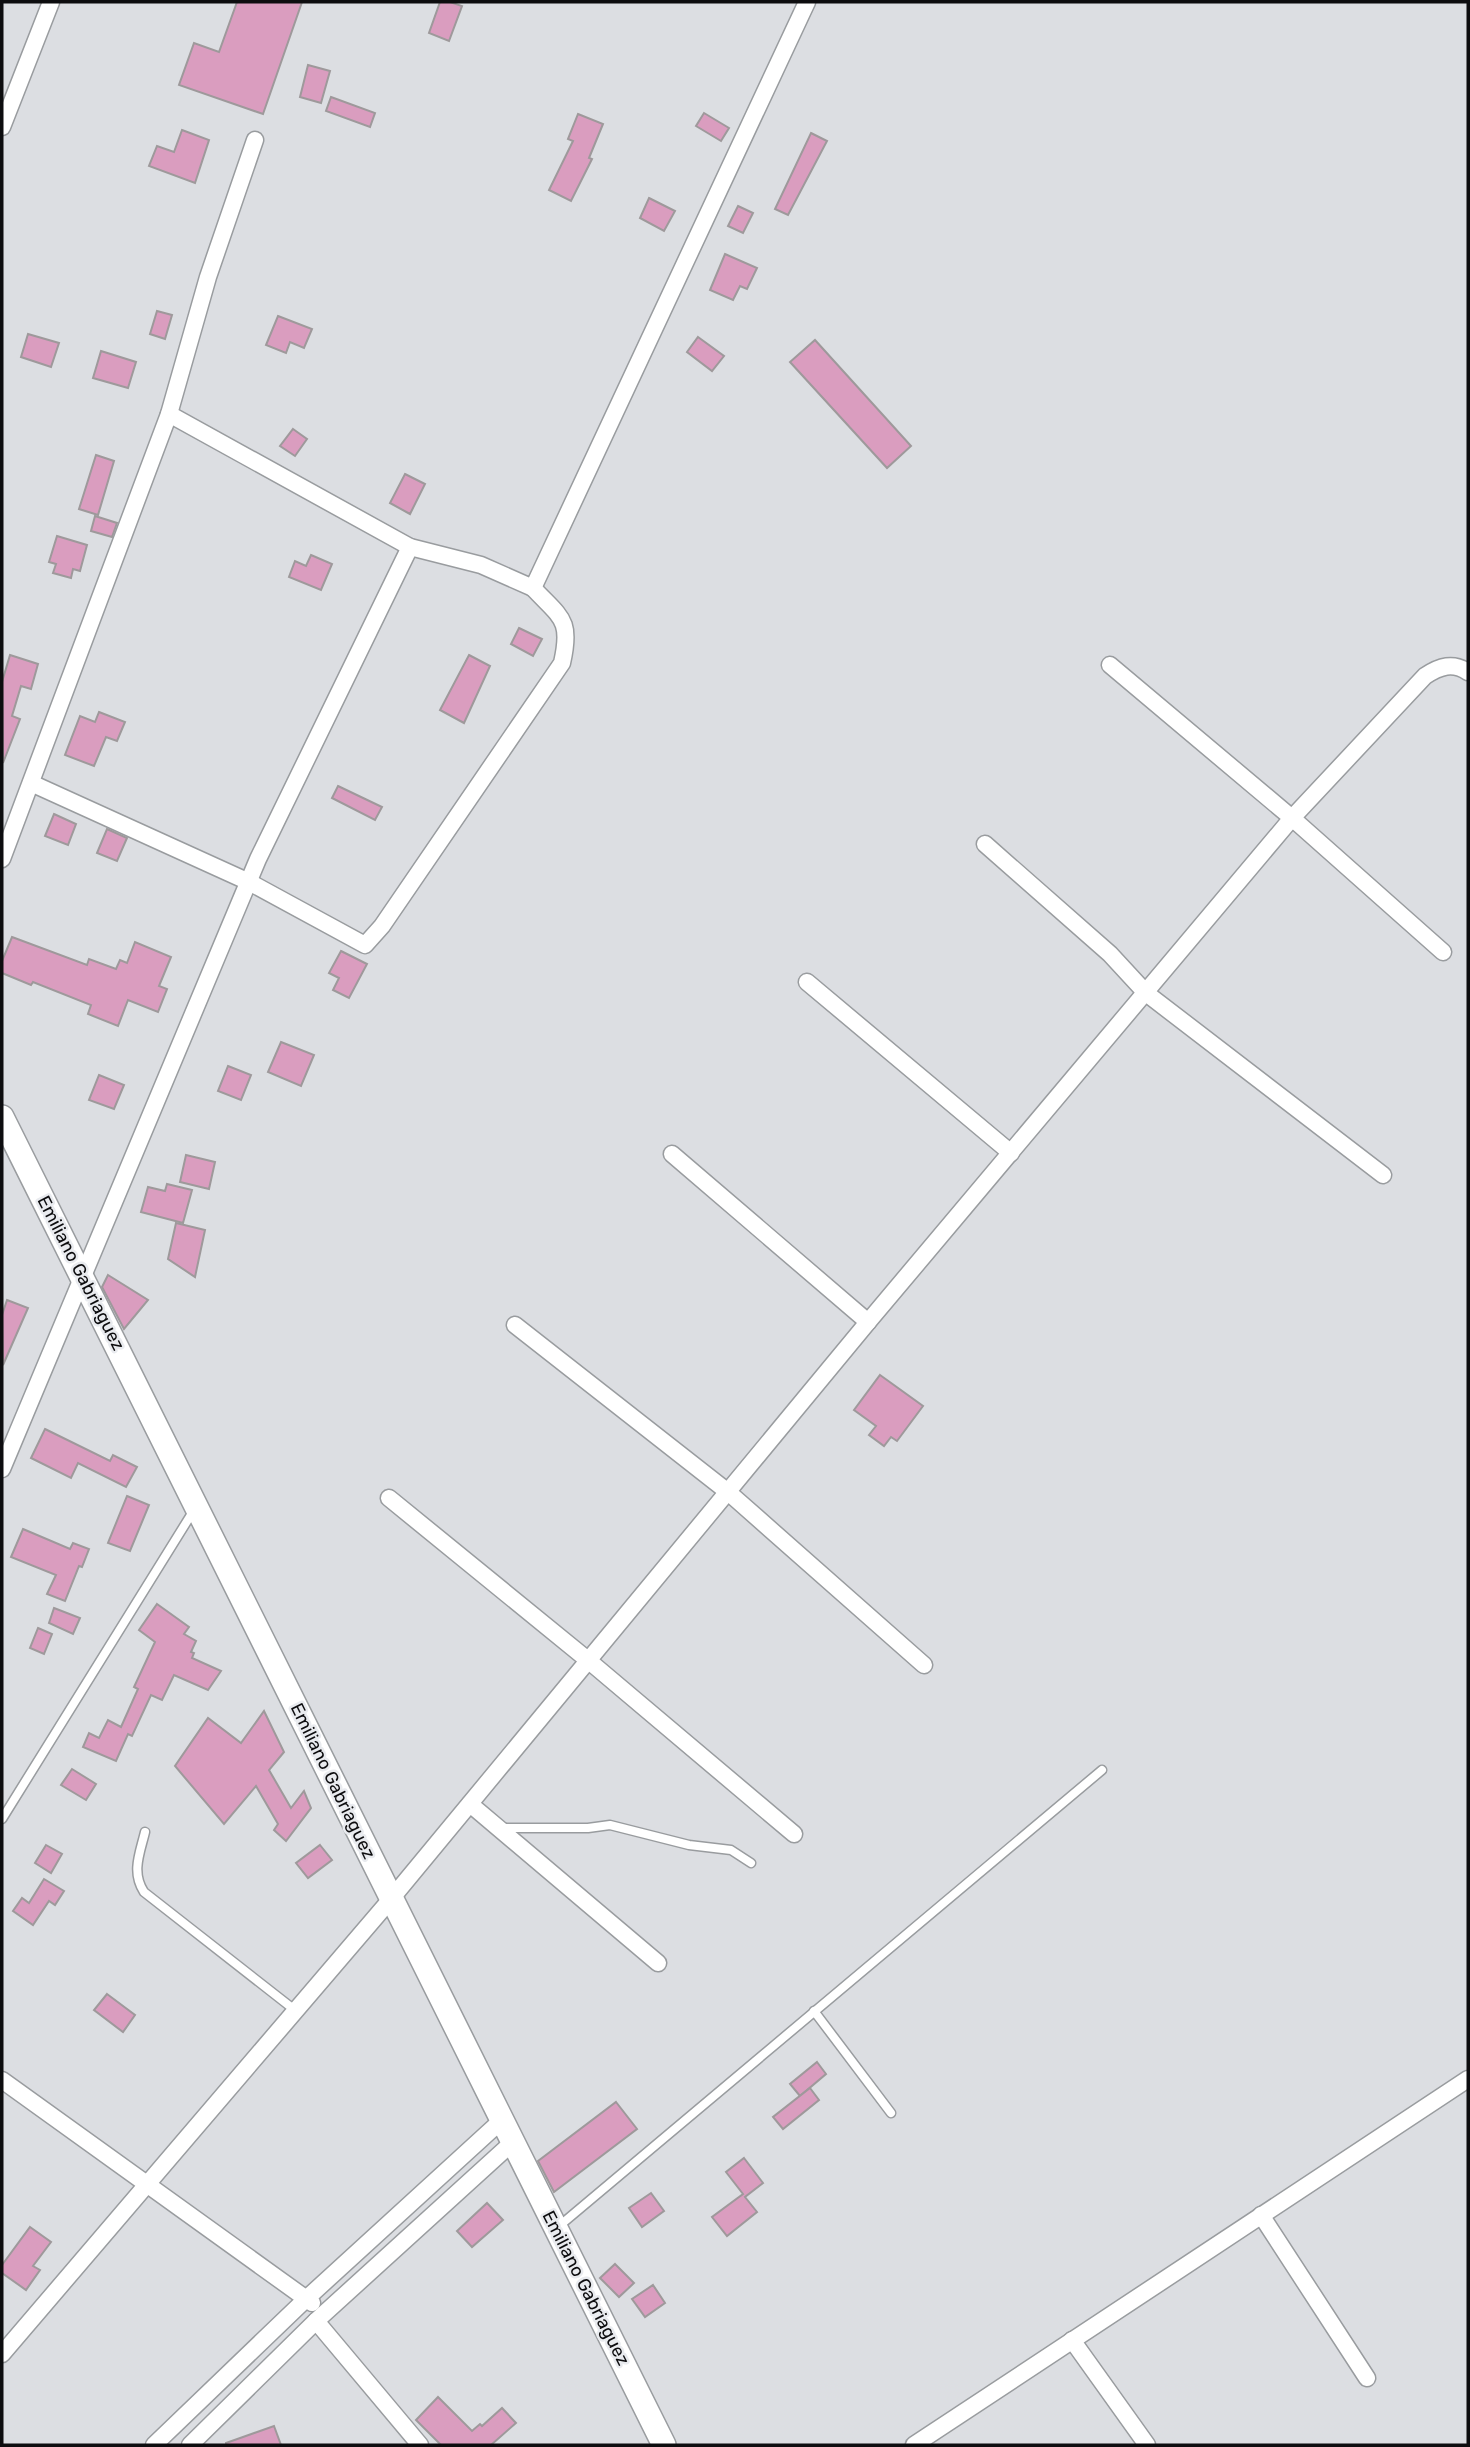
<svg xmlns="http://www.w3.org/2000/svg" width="1470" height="2447" font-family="Rubik,sans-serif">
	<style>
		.building { fill: #da9dbf; stroke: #9e999b; stroke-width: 2 }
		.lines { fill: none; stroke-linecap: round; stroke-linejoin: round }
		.service-casing { stroke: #999c9f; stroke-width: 11 }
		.minor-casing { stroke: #999c9f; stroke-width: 19 }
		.secondary-casing { stroke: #999c9f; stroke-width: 26 }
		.service { stroke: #fff; stroke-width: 8 }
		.minor { stroke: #fff; stroke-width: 16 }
		.secondary { stroke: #fff; stroke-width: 23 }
		.labels { text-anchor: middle; stroke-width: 5; stroke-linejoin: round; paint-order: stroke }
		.street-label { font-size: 18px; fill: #0d0d0f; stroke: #e9ebef }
	</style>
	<rect width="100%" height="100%" fill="#dcdee2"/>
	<!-- building -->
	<g class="building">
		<polygon points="237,2 302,2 263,114 179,85 194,43 219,52"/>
		<polygon points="440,2 450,2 462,6 449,41 429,33"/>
		<polygon points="308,65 330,71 321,103 300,97"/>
		<polygon points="331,97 375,113 370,127 326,111"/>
		<polygon points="704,113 729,128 721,141 696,126"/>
		<polygon points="578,114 603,124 589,158 592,159 571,201 549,190 573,141 568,139"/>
		<polygon points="182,130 209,140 195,183 149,166 157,146 174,152"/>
		<polygon points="811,133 827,141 788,215 775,209"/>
		<polygon points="649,198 675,211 664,231 640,218"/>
		<polygon points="738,206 753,213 743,233 728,226"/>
		<polygon points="725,254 757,268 747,289 740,286 733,300 710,290"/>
		<polygon points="157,311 172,315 165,339 150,334"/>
		<polygon points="278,316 312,329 304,348 290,342 286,353 266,345"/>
		<polygon points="28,334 59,343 51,367 21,357"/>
		<polygon points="698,337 724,356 712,371 687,352"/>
		<polygon points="815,340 911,446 887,468 790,362"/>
		<polygon points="101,351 136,362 128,388 93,378"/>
		<polygon points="293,429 307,439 295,456 280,446"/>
		<polygon points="96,455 114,461 98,515 79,509"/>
		<polygon points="405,474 425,484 410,514 390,503"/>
		<polygon points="95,516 117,523 112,537 91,531"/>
		<polygon points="57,536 87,545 80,571 73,569 71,578 53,573 56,564 49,562"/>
		<polygon points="311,555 332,564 321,590 289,577 295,561 306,566"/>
		<polygon points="519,628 542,639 533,656 511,644"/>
		<polygon points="10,655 38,664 31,689 21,686 12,716 20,719 3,763 2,682"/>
		<polygon points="469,655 490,666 464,723 440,710"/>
		<polygon points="99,712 125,722 117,741 106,737 94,766 65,755 80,716 95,722"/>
		<polygon points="338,786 382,807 375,820 332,798"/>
		<polygon points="54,814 76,824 68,845 45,836"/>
		<polygon points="107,829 127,838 117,861 97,853"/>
		<polygon points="12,937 87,965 89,959 116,969 120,960 127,963 135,942 171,957 159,986 167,989 158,1012 128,1000 118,1026 88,1014 91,1005 33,982 31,985 2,973 2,961"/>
		<polygon points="341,951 367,964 349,998 333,990 339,978 329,973"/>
		<polygon points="281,1042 314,1055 301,1086 268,1072"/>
		<polygon points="228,1066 251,1075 241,1100 218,1091"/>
		<polygon points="99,1075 124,1085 114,1109 89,1100"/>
		<polygon points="186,1155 215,1162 209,1189 180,1182"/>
		<polygon points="167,1184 192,1190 183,1223 141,1212 148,1187 165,1191"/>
		<polygon points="176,1223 205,1230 195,1277 168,1259"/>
		<polygon points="108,1275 148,1300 124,1329 102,1287"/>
		<polygon points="7,1300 28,1308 3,1365 2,1315"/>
		<polygon points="880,1375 923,1406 897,1441 891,1437 884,1446 869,1435 876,1426 854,1410"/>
		<polygon points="45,1429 110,1461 113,1455 137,1467 126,1487 78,1463 71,1478 31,1458"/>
		<polygon points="127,1496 149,1505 130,1551 108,1543"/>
		<polygon points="23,1529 70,1549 73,1543 89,1549 82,1567 79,1566 65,1601 47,1594 56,1575 11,1557"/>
		<polygon points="157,1604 189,1627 184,1634 196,1641 191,1652 194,1653 192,1658 221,1671 208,1690 174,1675 162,1700 151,1695 132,1736 128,1734 116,1761 83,1747 89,1733 99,1738 108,1720 121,1727 138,1689 134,1687 155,1642 139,1630"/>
		<polygon points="54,1608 80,1618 73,1634 49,1623"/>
		<polygon points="38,1628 52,1634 44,1654 30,1648"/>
		<polygon points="264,1711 284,1752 269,1770 291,1808 304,1791 311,1808 286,1841 274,1830 278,1824 256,1786 224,1824 175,1766 208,1718 241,1743"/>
		<polygon points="72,1769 96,1784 86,1800 61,1785"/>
		<polygon points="46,1845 62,1854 51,1873 35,1863"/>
		<polygon points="320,1845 332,1860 308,1878 296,1863"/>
		<polygon points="44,1879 64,1891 55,1905 49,1901 33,1925 13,1911 22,1898 29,1903"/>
		<polygon points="107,1994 135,2015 123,2032 94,2010"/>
		<polygon points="817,2062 826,2074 800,2096 790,2084"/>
		<polygon points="810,2088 819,2100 783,2129 773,2117"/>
		<polygon points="616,2102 637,2129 554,2192 538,2161"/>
		<polygon points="744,2158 763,2183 745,2197 757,2212 727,2236 712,2217 743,2194 726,2172"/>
		<polygon points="651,2193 664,2211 642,2227 629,2208"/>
		<polygon points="487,2203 503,2220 472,2247 457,2231"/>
		<polygon points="30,2227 51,2242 33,2266 40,2270 26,2290 2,2273 2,2265"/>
		<polygon points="615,2264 634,2283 619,2297 600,2278"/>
		<polygon points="653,2285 665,2303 645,2317 632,2299"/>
		<polygon points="438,2397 472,2431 480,2424 482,2426 502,2408 516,2423 491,2445 441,2445 416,2420"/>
		<polygon points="274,2426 281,2445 226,2445 226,2443"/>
	</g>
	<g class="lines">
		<defs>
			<g id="service">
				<polyline points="2,1819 194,1510"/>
				<polyline points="500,1828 588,1828 610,1825 689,1845 731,1850 751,1863"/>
				<path d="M 145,1832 C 140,1853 131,1872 144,1892 L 296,2011"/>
				<polyline points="814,2011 891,2113"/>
				<polyline points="558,2227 1102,1770"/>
			</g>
			<g id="minor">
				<polyline points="2,127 51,2"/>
				<polyline points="169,414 410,547 481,565 533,588 807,2"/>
				<polyline points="1110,665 1292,818 1443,952"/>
				<path d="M 31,783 L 249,882 L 365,945 L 382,926 L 562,663 C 572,619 561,618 533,588"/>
				<polyline points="985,844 1110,954 1146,993 1383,1175"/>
				<polyline points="2,859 169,414 208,277 255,140"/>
				<polyline points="807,982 1011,1153"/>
				<polyline points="672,1154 868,1322"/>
				<polyline points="515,1325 728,1492 924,1665"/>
				<polyline points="2,1469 258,859 410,547"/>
				<polyline points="389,1498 589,1661 794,1834"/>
				<polyline points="470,1804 658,1963"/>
				<polyline points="2,2080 312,2303"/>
				<polyline points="1261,2215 1367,2378"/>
				<polyline points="316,2321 420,2445"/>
				<polyline points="1072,2340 1147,2445"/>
				<path d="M 2,2354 L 391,1899 L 868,1322 L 1292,818 L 1425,676 C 1440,666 1453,662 1468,672"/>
				<polyline points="154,2445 306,2299 502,2120"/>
				<polyline points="190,2445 316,2321 513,2142"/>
				<polyline points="914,2445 1468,2079"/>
			</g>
			<polyline id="secondary" points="2,1117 664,2445"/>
		</defs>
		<!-- service casing -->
		<use href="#service" class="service-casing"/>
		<!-- minor casing -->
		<use href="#minor" class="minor-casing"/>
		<!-- secondary casing -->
		<use href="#secondary" class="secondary-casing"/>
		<!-- service -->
		<use href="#service" class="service"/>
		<!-- minor -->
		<use href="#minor" class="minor"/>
		<!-- secondary -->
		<use href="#secondary" class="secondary"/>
	</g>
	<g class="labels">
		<!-- street labels -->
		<g class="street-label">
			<text transform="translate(81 1273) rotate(63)" y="6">Emiliano Gabriaguez</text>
			<text transform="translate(333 1781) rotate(64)" y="6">Emiliano Gabriaguez</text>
			<text transform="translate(586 2288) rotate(63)" y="6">Emiliano Gabriaguez</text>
		</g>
	</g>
	<!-- border -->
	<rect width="1470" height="2447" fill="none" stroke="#0d0d0f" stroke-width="7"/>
</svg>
